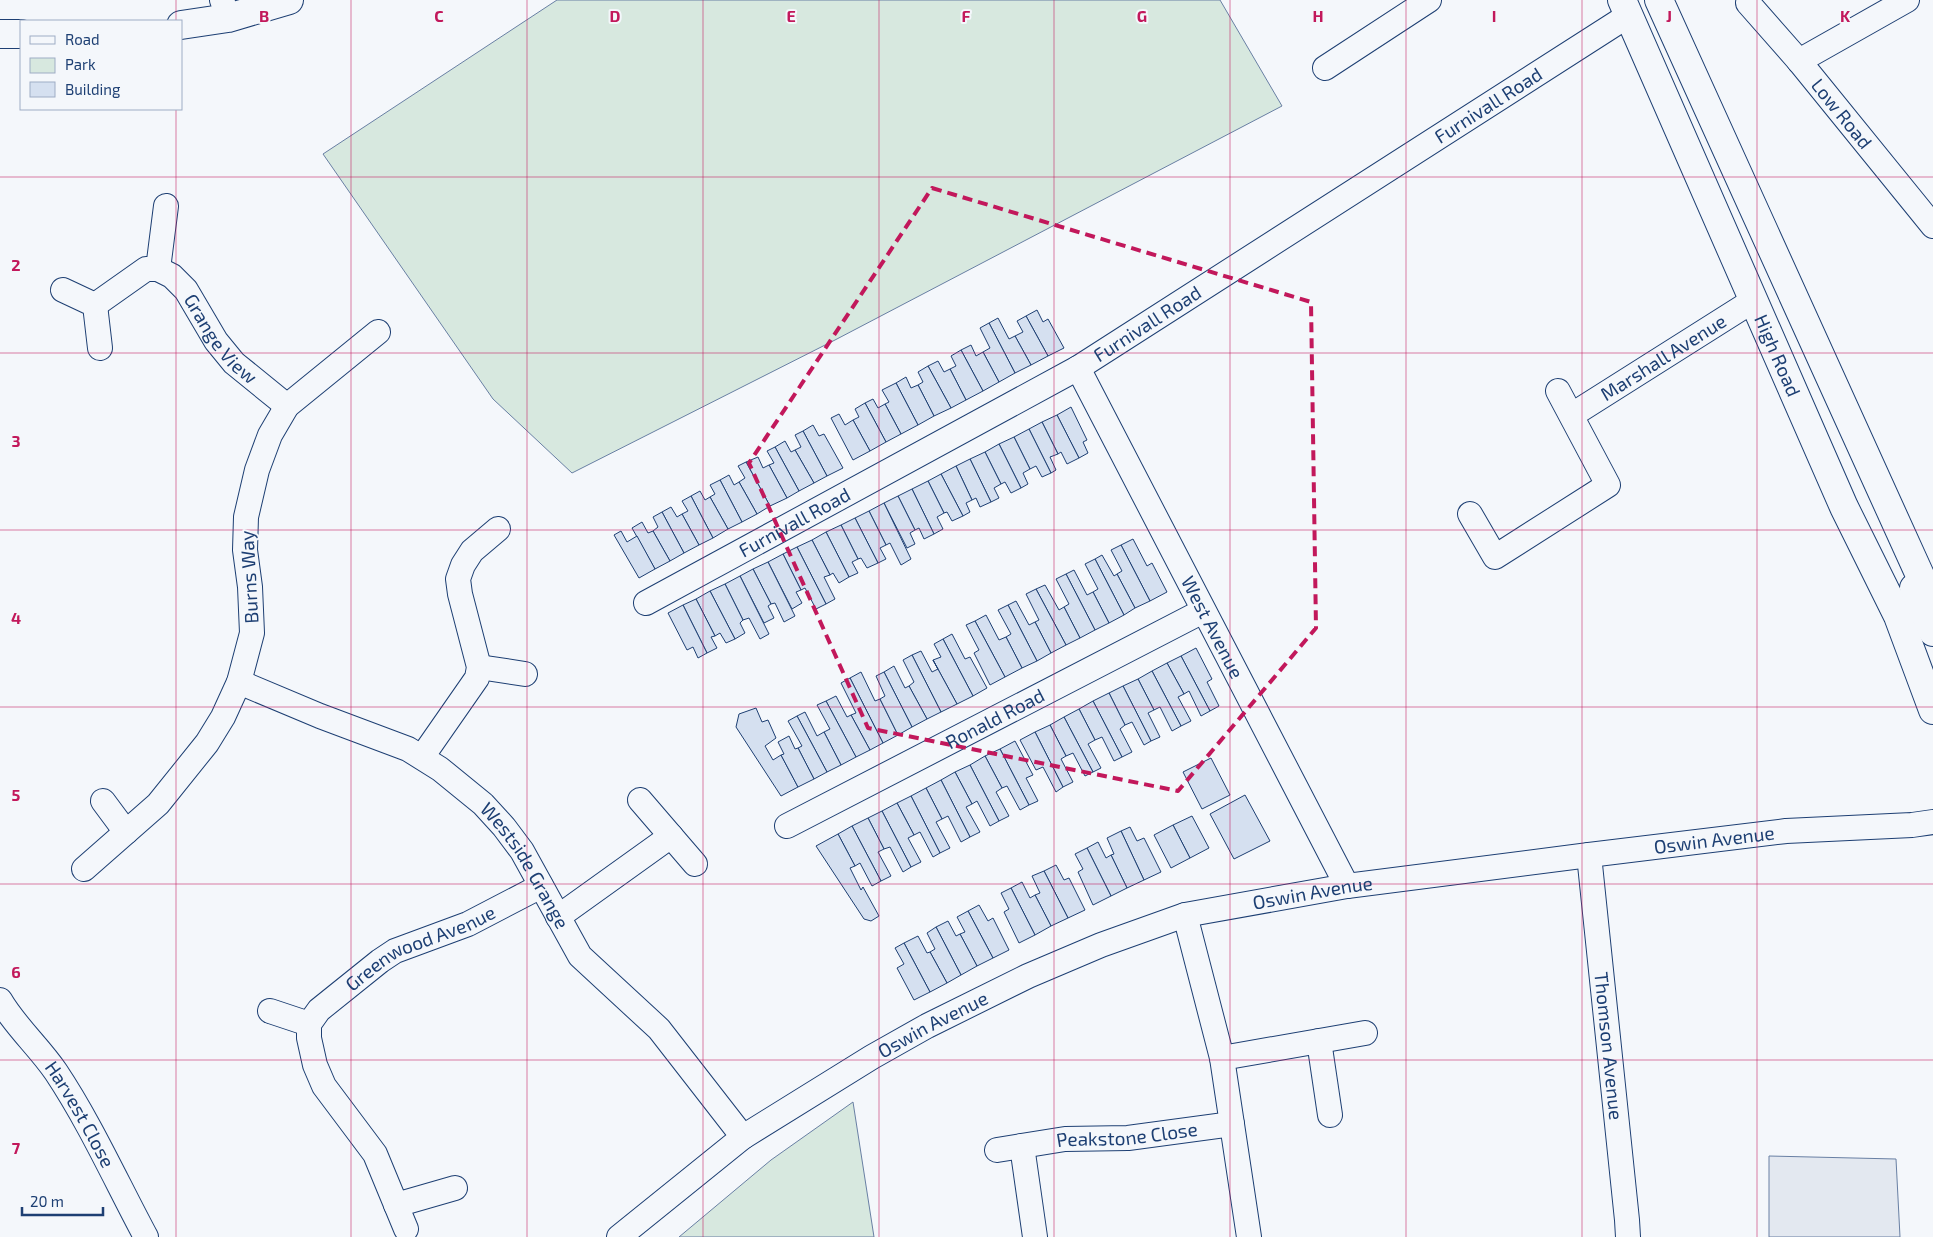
<svg xmlns="http://www.w3.org/2000/svg" width="1933" height="1237" font-family="'Exo 2',sans-serif">
	<style>
		.green { fill: #d7e8df; stroke: #687fa3 }
		.parking { fill: #e3e8f0; stroke: #687fa3 }
		.building { fill: #d5e0f0; stroke: #1d3f73 }
		.lines { fill: none; stroke-linecap: round; stroke-linejoin: round }
		.street-casing { stroke: #1d3f73; stroke-width: 26 }
		.secondary-casing { stroke: #1d3f73; stroke-width: 30 }
		.primary-casing { stroke: #1d3f73; stroke-width: 30 }
		.street { stroke: #f4f7fb; stroke-width: 24 }
		.secondary { stroke: #f4f7fb; stroke-width: 28 }
		.primary { stroke: #f4f7fb; stroke-width: 28 }
		.marked { fill: none; stroke: #c2185b; stroke-width: 4; stroke-dasharray: 10 6; stroke-linejoin: round }
		.grid { fill: none; stroke: #c2185b; stroke-width: 1; stroke-opacity: 0.55 }
		.labels { text-anchor: middle; stroke-width: 4; stroke-linejoin: round; paint-order: stroke }
		.street-label { font-size: 19px; fill: #1d3f73; stroke: #f4f7fb }
		.grid-label { font-size: 16px; text-anchor: middle; font-weight: bold; fill: #c2185b; stroke: #f4f7fb; stroke-width: 4; stroke-linejoin: round; paint-order: stroke }
	</style>
	<rect width="100%" height="100%" fill="#f4f7fb"/>
	<!-- green -->
	<g class="green">
		<polygon points="557,0 1220,0 1282,106 835,340 572,473 493,399 323,154"/>
		<polygon points="853,1102 874,1237 679,1237 771,1160"/>
	</g>
	<!-- parking -->
	<polygon class="parking" points="1769,1156 1896,1159 1900,1237 1769,1237"/>
	<!-- building -->
	<g class="building">
		<polygon points="1037,310 1043,322 1048,319 1064,348 1048,356 1026,316"/>
		<polygon points="1026,316 1048,356 1031,365 1015,336 1023,332 1017,321"/>
		<polygon points="998,318 1009,339 1015,336 1031,365 1015,373 989,323"/>
		<polygon points="989,323 1015,373 999,382 983,352 990,348 980,328"/>
		<polygon points="971,345 976,356 983,352 999,382 983,391 961,350"/>
		<polygon points="961,350 983,391 966,400 950,369 956,366 951,356"/>
		<polygon points="938,361 944,372 950,369 966,400 951,408 928,366"/>
		<polygon points="928,366 951,408 934,416 918,385 923,382 918,372"/>
		<polygon points="906,377 911,388 918,385 934,416 918,425 896,383"/>
		<polygon points="896,383 918,425 901,434 885,404 889,402 882,390"/>
		<polygon points="873,399 878,408 885,404 901,434 886,442 865,403"/>
		<polygon points="865,403 886,442 870,451 853,420 859,417 855,409"/>
		<polygon points="1071,407 1087,440 1083,442 1088,453 1079,458 1057,415"/>
		<polygon points="839,414 845,425 853,420 870,451 853,460 831,418"/>
		<polygon points="1057,415 1079,458 1067,464 1061,452 1058,454 1042,422"/>
		<polygon points="1042,422 1058,454 1050,457 1056,470 1051,473 1029,429"/>
		<polygon points="813,425 819,436 824,434 843,468 827,476 803,431"/>
		<polygon points="1029,429 1051,473 1042,477 1036,466 1030,469 1014,437"/>
		<polygon points="803,431 827,476 814,483 795,450 801,447 795,435"/>
		<polygon points="1014,437 1030,469 1023,473 1028,484 1021,488 999,444"/>
		<polygon points="785,441 791,452 795,450 814,483 799,491 775,447"/>
		<polygon points="999,444 1021,488 1011,493 1005,482 1001,484 985,452"/>
		<polygon points="775,447 799,491 787,498 769,465 774,463 767,451"/>
		<polygon points="985,452 1001,484 994,488 999,498 991,502 970,459"/>
		<polygon points="758,457 763,468 769,465 787,498 770,506 746,462"/>
		<polygon points="970,459 991,502 980,507 976,498 972,500 956,466"/>
		<polygon points="746,462 770,506 757,514 739,482 745,478 738,466"/>
		<polygon points="956,466 972,500 966,503 970,512 963,516 941,474"/>
		<polygon points="941,474 963,516 952,521 947,512 944,513 928,481"/>
		<polygon points="729,475 734,485 739,482 757,514 742,522 720,480"/>
		<polygon points="720,480 742,522 728,529 710,497 715,494 710,485"/>
		<polygon points="928,481 944,513 937,517 943,529 934,534 912,489"/>
		<polygon points="912,489 934,534 924,539 919,528 915,530 898,496"/>
		<polygon points="700,491 705,500 710,497 728,529 713,538 691,496"/>
		<polygon points="691,496 713,538 699,545 682,514 688,511 682,501"/>
		<polygon points="898,496 915,530 910,533 915,544 907,548 884,503"/>
		<polygon points="884,503 911,559 901,565 890,543 886,545 869,511"/>
		<polygon points="671,507 677,517 682,514 699,545 684,553 662,512"/>
		<polygon points="869,511 886,545 880,548 886,559 878,563 855,518"/>
		<polygon points="662,512 684,553 670,561 653,531 658,527 653,517"/>
		<polygon points="855,518 878,563 867,568 861,558 858,559 841,525"/>
		<polygon points="642,522 648,533 653,531 670,561 655,569 632,528"/>
		<polygon points="841,525 858,559 852,562 858,573 849,577 826,532"/>
		<polygon points="621,531 627,542 637,536 655,569 639,578 614,535"/>
		<polygon points="826,532 849,577 839,583 833,573 830,575 812,540"/>
		<polygon points="1133,539 1147,566 1152,563 1167,592 1150,601 1121,545"/>
		<polygon points="812,540 830,575 824,577 835,599 826,604 797,547"/>
		<polygon points="1121,545 1150,601 1135,608 1117,574 1122,571 1111,550"/>
		<polygon points="797,547 826,604 816,609 805,588 801,590 783,554"/>
		<polygon points="783,554 801,590 796,592 802,603 792,609 768,562"/>
		<polygon points="1102,555 1114,576 1117,574 1135,608 1124,615 1095,559"/>
		<polygon points="1095,559 1124,615 1109,623 1093,592 1098,589 1085,564"/>
		<polygon points="768,562 795,616 784,622 775,603 771,604 753,569"/>
		<polygon points="753,569 771,604 768,606 774,618 764,623 740,576"/>
		<polygon points="1074,570 1087,595 1093,592 1109,623 1095,630 1066,574"/>
		<polygon points="1066,574 1095,630 1080,638 1064,607 1069,604 1056,579"/>
		<polygon points="740,576 769,634 760,639 749,618 743,620 725,584"/>
		<polygon points="725,584 743,620 740,623 745,633 735,639 710,591"/>
		<polygon points="1045,585 1059,610 1064,607 1080,638 1066,645 1036,589"/>
		<polygon points="1036,589 1066,645 1051,653 1035,622 1039,620 1026,594"/>
		<polygon points="710,591 735,639 726,643 720,633 715,636 696,599"/>
		<polygon points="696,599 715,636 711,637 717,648 707,653 683,605"/>
		<polygon points="1016,601 1029,625 1035,622 1051,653 1037,661 1008,605"/>
		<polygon points="683,605 707,653 698,658 693,647 687,650 668,613"/>
		<polygon points="1008,605 1037,661 1022,668 1006,637 1011,634 998,610"/>
		<polygon points="986,615 999,640 1006,637 1022,668 1005,677 975,621"/>
		<polygon points="975,621 1005,677 990,685 974,653 979,650 966,625"/>
		<polygon points="952,634 965,659 970,657 987,688 973,696 943,639"/>
		<polygon points="943,639 973,696 957,704 933,660 941,657 934,644"/>
		<polygon points="1196,648 1212,679 1207,682 1219,706 1210,711 1181,656"/>
		<polygon points="921,651 932,672 938,669 933,660 957,704 941,712 912,655"/>
		<polygon points="912,655 941,712 927,719 909,686 914,682 903,660"/>
		<polygon points="1181,656 1210,711 1201,716 1189,691 1184,694 1167,663"/>
		<polygon points="1167,663 1184,694 1178,697 1191,721 1181,726 1152,671"/>
		<polygon points="894,666 905,688 909,686 927,719 912,727 884,672"/>
		<polygon points="1152,671 1181,726 1172,731 1160,707 1154,710 1138,679"/>
		<polygon points="861,672 875,701 880,699 898,735 883,743 850,678"/>
		<polygon points="884,672 912,727 898,735 880,699 885,696 876,676"/>
		<polygon points="850,678 883,743 870,750 851,715 856,713 841,683"/>
		<polygon points="1138,679 1154,710 1148,713 1160,737 1151,741 1123,686"/>
		<polygon points="1123,686 1151,741 1144,745 1132,722 1125,725 1109,693"/>
		<polygon points="1109,693 1125,725 1120,729 1132,752 1122,757 1093,701"/>
		<polygon points="836,696 847,717 851,715 870,750 856,757 826,701"/>
		<polygon points="826,701 856,757 841,765 824,732 830,729 817,705"/>
		<polygon points="1093,701 1122,757 1114,761 1102,737 1095,740 1079,709"/>
		<polygon points="756,708 762,722 768,720 776,738 765,746 773,760 781,755 798,787 781,796 736,727 739,714"/>
		<polygon points="1079,709 1095,740 1088,744 1101,768 1093,772 1064,717"/>
		<polygon points="805,712 817,736 824,732 841,765 827,772 797,716"/>
		<polygon points="797,716 827,772 814,779 798,748 802,746 788,721"/>
		<polygon points="1064,717 1093,772 1085,776 1073,753 1066,756 1050,725"/>
		<polygon points="1050,725 1066,756 1061,759 1073,782 1063,787 1035,732"/>
		<polygon points="1035,732 1063,787 1056,792 1043,767 1036,770 1020,740"/>
		<polygon points="789,736 795,749 798,748 814,779 798,787 781,755 784,754 778,742"/>
		<polygon points="1015,741 1033,775 1026,778 1038,801 1029,805 1000,749"/>
		<polygon points="1000,749 1029,805 1020,810 1007,786 1002,788 985,756"/>
		<polygon points="985,756 1002,788 996,792 1009,816 999,821 970,765"/>
		<polygon points="1211,758 1230,795 1202,809 1183,772"/>
		<polygon points="970,765 999,821 990,826 977,801 972,804 955,772"/>
		<polygon points="955,772 972,804 966,807 980,832 970,837 941,780"/>
		<polygon points="941,780 970,837 961,842 948,816 942,819 926,788"/>
		<polygon points="926,788 942,819 936,822 950,848 940,853 911,796"/>
		<polygon points="1245,795 1270,841 1234,859 1210,814"/>
		<polygon points="911,796 940,853 933,857 920,832 914,835 897,803"/>
		<polygon points="897,803 914,835 908,838 921,862 911,867 882,811"/>
		<polygon points="882,811 911,867 903,872 890,847 884,849 868,818"/>
		<polygon points="1192,816 1209,848 1190,858 1173,825"/>
		<polygon points="868,818 884,849 878,852 891,876 881,881 852,826"/>
		<polygon points="1173,825 1190,858 1171,868 1154,835"/>
		<polygon points="852,826 881,881 872,886 860,863 855,866 838,834"/>
		<polygon points="1130,827 1137,841 1144,838 1161,872 1144,880 1121,831"/>
		<polygon points="1121,831 1144,880 1127,888 1111,855 1114,854 1107,838"/>
		<polygon points="838,834 855,866 850,868 861,890 863,887 879,916 871,921 864,919 816,846"/>
		<polygon points="1098,842 1106,858 1111,855 1127,888 1111,896 1087,848"/>
		<polygon points="1087,848 1111,896 1093,905 1078,872 1083,869 1075,854"/>
		<polygon points="1056,865 1064,880 1069,878 1085,910 1068,918 1044,871"/>
		<polygon points="1044,871 1068,918 1051,926 1035,895 1040,893 1032,876"/>
		<polygon points="1022,882 1030,898 1035,895 1051,926 1035,935 1011,888"/>
		<polygon points="1011,888 1035,935 1019,943 1004,912 1009,909 1001,893"/>
		<polygon points="979,905 988,921 993,918 1009,950 993,958 968,911"/>
		<polygon points="968,911 993,958 977,966 960,934 965,932 957,917"/>
		<polygon points="948,921 956,936 960,934 977,966 961,975 936,927"/>
		<polygon points="936,927 961,975 947,983 930,952 935,949 927,933"/>
		<polygon points="918,936 927,953 930,952 947,983 930,992 904,943"/>
		<polygon points="904,943 930,992 914,1000 897,968 904,964 895,948"/>
	</g>
	<g class="lines">
		<defs>
			<g id="street">
				<polyline points="222,0 228,18"/>
				<path id="s1" d="M 1748,3 L 1799,61 L 1933,226"/>
				<polyline points="1799,61 1907,0"/>
				<polyline points="1325,68 1429,0"/>
				<polyline points="158,269 166,206"/>
				<polyline points="63,290 95,305 100,348"/>
				<path id="s2" d="M 95,305 L 146,269 L 158,269 L 172,276 L 186,290 L 216,341 L 234,363 L 287,406"/>
				<path id="s3" d="M 1078,368 L 1347,886"/>
				<path id="s4" d="M 1572,415 L 1754,300"/>
				<polyline points="1470,514 1495,557 1608,485 1558,391"/>
				<path id="s5" d="M 646,603 L 1078,368 L 1629,15"/>
				<polyline points="479,667 525,674"/>
				<path id="s6" d="M 239,682 L 320,716 L 408,749 L 440,769 L 483,804 L 504,827 L 522,851 L 580,956 L 659,1029 L 743,1137"/>
				<polyline points="422,757 477,678 479,667 460,594 458,579 463,565 472,551 498,529"/>
				<polyline points="640,800 695,864"/>
				<polyline points="103,801 126,832"/>
				<path id="s7" d="M 787,826 L 1203,611"/>
				<path id="s8" d="M 1589,855 L 1627,1220 L 1628,1237"/>
				<polyline points="84,869 158,804 207,743 223,717 239,682 252,633 250,587 245,550 246,517 257,470 270,435 287,406 378,332"/>
				<polyline points="1185,915 1222,1058 1249,1237"/>
				<polyline points="558,917 671,836"/>
				<path id="s9" d="M 0,1000 C 15,1026 39,1047 56,1072 C 90,1123 117,1183 146,1237"/>
				<polyline points="270,1011 309,1024"/>
				<polyline points="1319,1041 1330,1115"/>
				<polyline points="1222,1058 1365,1033"/>
				<polyline points="1022,1146 1035,1237"/>
				<path id="s10" d="M 997,1150 L 1065,1139 L 1128,1138 L 1232,1124"/>
				<polyline points="396,1205 455,1188"/>
				<path id="s11" d="M 406,1229 L 375,1154 L 324,1086 L 315,1065 L 309,1038 L 309,1024 L 319,1010 L 380,961 L 395,951 L 468,924 L 541,886"/>
				<path id="s12" d="M 619,1237 L 743,1137 L 872,1057 L 927,1026 L 1028,976 L 1101,945 L 1185,915 L 1347,886 L 1589,855 L 1786,831 L 1912,825 L 1933,822"/>
			</g>
			<g id="secondary">
				<polyline points="181,25 228,18 289,0"/>
				<polyline points="0,34 21,34"/>
			</g>
			<g id="primary">
				<path id="s13" d="M 1622,0 L 1844,507 L 1898,616 L 1933,710"/>
				<polyline points="1659,0 1933,604"/>
				<polyline points="1914,588 1933,632"/>
			</g>
		</defs>
		<!-- street casing -->
		<use href="#street" class="street-casing"/>
		<!-- secondary casing -->
		<use href="#secondary" class="secondary-casing"/>
		<!-- primary casing -->
		<use href="#primary" class="primary-casing"/>
		<!-- street -->
		<use href="#street" class="street"/>
		<!-- secondary -->
		<use href="#secondary" class="secondary"/>
		<!-- primary -->
		<use href="#primary" class="primary"/>
	</g>
	<!-- marked area -->
	<path class="marked" d="M 932,188 L 1311,302 L 1316,628 L 1178,791 L 868,728 L 749,463 Z"/>
	<!-- grid -->
	<path class="grid" d="M 176,0 L 176,21M 351,0 L 351,1237M 527,0 L 527,1237M 703,0 L 703,1237M 879,0 L 879,1237M 1054,0 L 1054,1237M 1230,0 L 1230,1237M 1406,0 L 1406,1237M 1582,0 L 1582,1237M 1757,0 L 1757,1237M 176,109 L 176,1237M 0,177 L 1933,177M 0,353 L 1933,353M 0,530 L 1933,530M 0,707 L 1933,707M 0,884 L 1933,884M 0,1060 L 1933,1060"/>
	<g class="labels">
		<!-- street labels -->
		<g class="street-label">
			<text dy="7" stroke="none"><textPath href="#s5" startOffset="979">Furnivall Road</textPath></text>
			<text dy="7" stroke="none"><textPath href="#s1" startOffset="145">Low Road</textPath></text>
			<text dy="7" stroke="none"><textPath href="#s5" startOffset="574">Furnivall Road</textPath></text>
			<text dy="7" stroke="none"><textPath href="#s2" startOffset="170">Grange View</textPath></text>
			<text dy="7" stroke="none"><textPath href="#s13" startOffset="388">High Road</textPath></text>
			<text dy="7" stroke="none"><textPath href="#s4" startOffset="108">Marshall Avenue</textPath></text>
			<text dy="7" stroke="none"><textPath href="#s5" startOffset="169">Furnivall Road</textPath></text>
			<text transform="translate(249 577) rotate(-93)" y="7">Burns Way</text>
			<text dy="7" stroke="none"><textPath href="#s3" startOffset="292">West Avenue</textPath></text>
			<text dy="7" stroke="none"><textPath href="#s7" startOffset="234">Ronald Road</textPath></text>
			<text dy="7" stroke="none"><textPath href="#s12" startOffset="1190">Oswin Avenue</textPath></text>
			<text dy="7" stroke="none"><textPath href="#s6" startOffset="350">Westside Grange</textPath></text>
			<text dy="7" stroke="none"><textPath href="#s12" startOffset="785">Oswin Avenue</textPath></text>
			<text dy="7" stroke="none"><textPath href="#s11" startOffset="368">Greenwood Avenue</textPath></text>
			<text dy="7" stroke="none"><textPath href="#s12" startOffset="380">Oswin Avenue</textPath></text>
			<text dy="7" stroke="none"><textPath href="#s8" startOffset="192">Thomson Avenue</textPath></text>
			<text dy="7" stroke="none"><textPath href="#s9" startOffset="140">Harvest Close</textPath></text>
			<text dy="7" stroke="none"><textPath href="#s10" startOffset="131">Peakstone Close</textPath></text>
		</g>
	</g>
	<g class="grid-label">
		<text x="264" y="22">B</text>
		<text x="439" y="22">C</text>
		<text x="615" y="22">D</text>
		<text x="791" y="22">E</text>
		<text x="966" y="22">F</text>
		<text x="1142" y="22">G</text>
		<text x="1318" y="22">H</text>
		<text x="1494" y="22">I</text>
		<text x="1669" y="22">J</text>
		<text x="1845" y="22">K</text>
		<text x="16" y="271">2</text>
		<text x="16" y="447">3</text>
		<text x="16" y="624">4</text>
		<text x="16" y="801">5</text>
		<text x="16" y="978">6</text>
		<text x="16" y="1154">7</text>
	</g>
	<!-- legend -->
	<rect x="20" y="20" width="162" height="90" fill="#f4f7fb" stroke="#9eadc5"/>
	<rect x="30" y="36" width="25" height="8" fill="#f4f7fb" stroke="#9eadc5"/>
	<text x="65" y="45" font-size="15" fill="#1d3f73">Road</text>
	<rect x="30" y="58" width="25" height="15" fill="#d7e8df" stroke="#9eadc5"/>
	<text x="65" y="70" font-size="15" fill="#1d3f73">Park</text>
	<rect x="30" y="82" width="25" height="15" fill="#d5e0f0" stroke="#9eadc5"/>
	<text x="65" y="95" font-size="15" fill="#1d3f73">Building</text>
	<!-- scale -->
	<path d="M22 1207v8h81v-8" fill="none" stroke="#1d3f73" stroke-width="2.5"/>
	<text x="30" y="1207" font-size="15" fill="#1d3f73" stroke="#f4f7fb" stroke-width="4" paint-order="stroke">20 m</text>
</svg>
